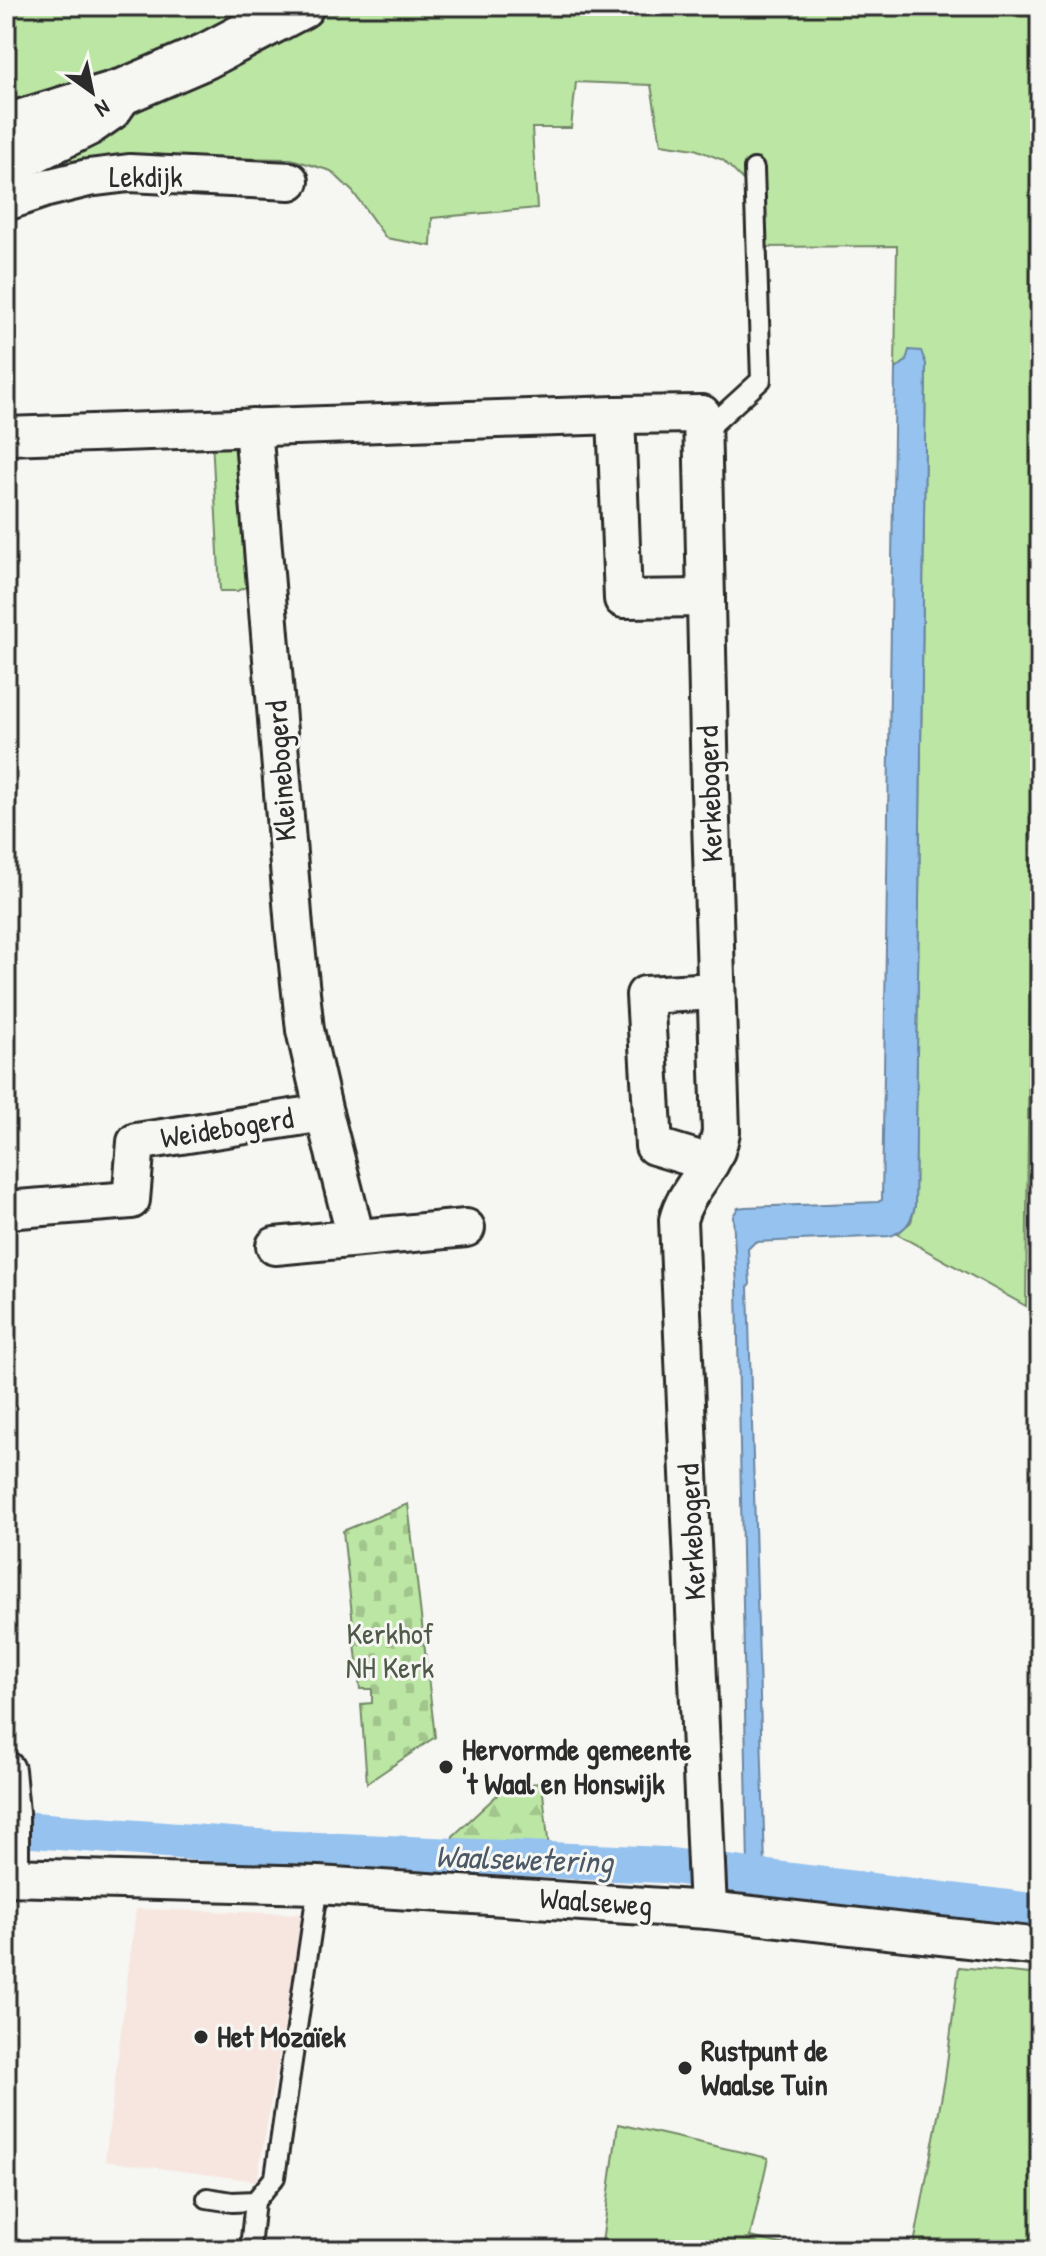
<svg xmlns="http://www.w3.org/2000/svg" width="1046" height="2256" font-family="'Patrick Hand',sans-serif">
	<style>
		.built { fill: #f7e6df }
		.green { fill: #bbe6a3; stroke: #738867; stroke-width: 2 }
		.forest { fill: url(#forest-firs); stroke: #738867; stroke-width: 2 }
		.cemetery { fill: url(#cemetery-stones); stroke: #738867; stroke-width: 2 }
		.water { fill: #95c2ef; stroke: #6b86a1; stroke-width: 2 }
		.lines { fill: none; stroke-linecap: round; stroke-linejoin: round }
		.canal { stroke: #95c2ef; stroke-width: 36 }
		.lane-casing { stroke: #2b2b2b; stroke-width: 24 }
		.street-casing { stroke: #2b2b2b; stroke-width: 42 }
		.secondary-casing { stroke: #2b2b2b; stroke-width: 50 }
		.lane { stroke: #f6f6f2; stroke-width: 18 }
		.street { stroke: #f6f6f2; stroke-width: 36 }
		.secondary { stroke: #f6f6f2; stroke-width: 44 }
		.poi-dot { fill: #2b2b2b; stroke: #f6f6f2; stroke-width: 3 }
		.labels { text-anchor: middle; stroke-width: 6; stroke-linejoin: round; paint-order: stroke }
		.street-label { font-size: 30px; fill: #2b2b2b; stroke: #f6f6f2 }
		.park-label { font-size: 30px; fill: #4f5a49; stroke: #f6f6f2 }
		.poi-label { font-size: 30px; font-weight: bold; fill: #2b2b2b; stroke: #f6f6f2; text-anchor: start }
		.water-label { font-size: 32px; font-style: italic; fill: #4b5866; stroke: #f6f6f2 }
	</style>
	<defs>
		<pattern id="forest-firs" width="22" height="20" patternUnits="userSpaceOnUse" patternTransform="scale(2)"><rect width="22" height="20" fill="#bbe6a3"/><path d="M5 1l3.5 6h-7zM16 11l3.5 6h-7z" fill="#a1c58c"/></pattern>
		<pattern id="cemetery-stones" width="16" height="16" patternUnits="userSpaceOnUse" patternTransform="scale(2)"><rect width="16" height="16" fill="#bbe6a3"/><path d="M2 7V4a2 2 0 0 1 4 0v3zM10 15v-3a2 2 0 0 1 4 0v3z" fill="#a1c58c"/></pattern>
	</defs>
	<rect width="100%" height="100%" fill="#f6f6f2"/>
	<filter id="ink" filterUnits="userSpaceOnUse"><feTurbulence type="fractalNoise" baseFrequency=".0125" numOctaves="2"/><feDisplacementMap in="SourceGraphic" scale="16" xChannelSelector="R" yChannelSelector="G"/><feConvolveMatrix kernelMatrix="1 2 1 2 8 2 1 2 1" color-interpolation-filters="sRGB"/></filter>
	<g filter="url(#ink)">
		<!-- built -->
		<polygon class="built" points="136,1909 304,1914 257,2181 105,2161"/>
		<!-- green -->
		<g class="green">
			<polygon points="6,6 267,6 199,42 6,109"/>
			<polygon points="335,6 1040,6 1040,580 1032,781 1026,1306 897,1234 911,1222 915,1206 926,364 906,361 895,370 897,246 759,247 748,185 723,160 695,149 661,144 651,85 576,82 571,128 532,128 537,208 432,218 431,246 386,238 353,192 331,171 291,159 150,157 6,177 91,136"/>
			<polygon points="212,439 234,444 243,452 250,585 237,591 220,591"/>
			<polygon points="959,1967 1040,1975 1040,2250 913,2250 945,2079"/>
			<polygon points="618,2124 768,2158 750,2237 809,2250 601,2250"/>
		</g>
		<!-- forest -->
		<polygon class="forest" points="542,1783 549,1849 450,1849 453,1836 508,1785"/>
		<!-- cemetery -->
		<polygon class="cemetery" points="408,1504 435,1737 367,1783 361,1704 372,1703 372,1689 360,1689 343,1531"/>
		<!-- water -->
		<g class="water">
			<path d="M 909,350 L 921,351 L 926,364 L 915,1206 C 911,1222 906,1230 890,1236 L 755,1242 L 748,1249 L 750,1284 L 748,1287 L 765,1867 L 748,1869 L 737,1286 L 733,1216 L 738,1208 L 745,1207 L 878,1202 L 882,1200 L 895,370 L 906,361 Z"/>
			<polygon points="973,1894 1040,1901 1040,1935 964,1924 961,1903 966,1896"/>
		</g>
		<g class="lines">
			<!-- canal -->
			<polyline class="canal" points="6,1828 271,1848 663,1865 1040,1912"/>
			<defs>
				<g id="lane">
					<polyline points="703,433 761,380 754,169"/>
					<polyline points="207,2198 232,2202 255,2201 275,2177 318,1885"/>
					<polyline points="250,2248 255,2201"/>
				</g>
				<g id="street">
					<polyline points="6,168 89,127 112,111 127,90"/>
					<polyline points="6,202 47,188 88,178 129,173 290,181"/>
					<path d="M 616,415 L 702,414 L 710,790 L 721,1132 C 719,1143 716,1154 710,1163 C 698,1183 684,1197 678,1220 L 708,1910"/>
					<polyline points="253,427 294,927 305,1030 324,1113"/>
					<polyline points="6,436 616,415 623,599 706,598"/>
					<polyline points="710,1163 654,1146 645,995 716,991"/>
					<polyline points="6,1210 131,1200 136,1142 324,1113 356,1238"/>
					<polyline points="275,1246 466,1228"/>
					<polyline points="6,1770 10,1813 10,1877"/>
					<polyline points="6,1877 318,1885 708,1910 1040,1947"/>
				</g>
				<polyline id="secondary" points="6,127 127,90 206,56 301,6"/>
			</defs>
			<!-- lane casing -->
			<use href="#lane" class="lane-casing"/>
			<!-- street casing -->
			<use href="#street" class="street-casing"/>
			<!-- secondary casing -->
			<use href="#secondary" class="secondary-casing"/>
			<!-- lane -->
			<use href="#lane" class="lane"/>
			<!-- street -->
			<use href="#street" class="street"/>
			<!-- secondary -->
			<use href="#secondary" class="secondary"/>
		</g>
	</g>
	<!-- markers -->
	<g class="poi-dot">
		<circle cx="446" cy="1767" r="8"/>
		<circle cx="201" cy="2037" r="8"/>
		<circle cx="685" cy="2068" r="8"/>
	</g>
	<g class="labels">
		<!-- street labels -->
		<g class="street-label">
			<text x="146" y="187">Lekdijk</text>
			<text transform="translate(281 771) rotate(-94)" y="10">Kleinebogerd</text>
			<text transform="translate(710 794) rotate(-92)" y="10">Kerkebogerd</text>
			<text transform="translate(227 1128) rotate(-9)" y="10">Weidebogerd</text>
			<text transform="translate(692 1532) rotate(-93)" y="10">Kerkebogerd</text>
			<text transform="translate(596 1902) rotate(4)" y="10">Waalseweg</text>
		</g>
		<!-- park labels -->
		<g class="park-label">
			<text x="390" y="1644">Kerkhof<tspan x="390" dy="34">NH Kerk</tspan></text>
		</g>
		<!-- poi labels -->
		<g class="poi-label">
			<text x="462" y="1760">Hervormde gemeente<tspan x="462" dy="34">'t Waal en Honswijk</tspan></text>
			<text x="217" y="2047">Het Mozaïek</text>
			<text x="701" y="2061">Rustpunt de<tspan x="701" dy="34">Waalse Tuin</tspan></text>
		</g>
		<!-- water labels -->
		<g class="water-label">
			<text transform="translate(524 1859) rotate(2)" y="11">Waalsewetering</text>
		</g>
	</g>
	<!-- margin -->
	<rect width="1046" height="2256" fill="none" stroke="#f6f6f2" stroke-width="32"/>
	<rect x="16" y="16" width="1014" height="2224" fill="none" stroke="#2b2b2b" stroke-width="3" filter="url(#ink)"/>
	<!-- north arrow -->
	<g transform="translate(92 92) rotate(147)" stroke="#f6f6f2" stroke-width="6" paint-order="stroke">
	<path d="M0-6L14 30L0 20L-14 30Z" fill="#2b2b2b"/>
	<text y="-12" font-size="22" font-weight="bold" text-anchor="middle" fill="#2b2b2b">N</text>
	</g>
</svg>
